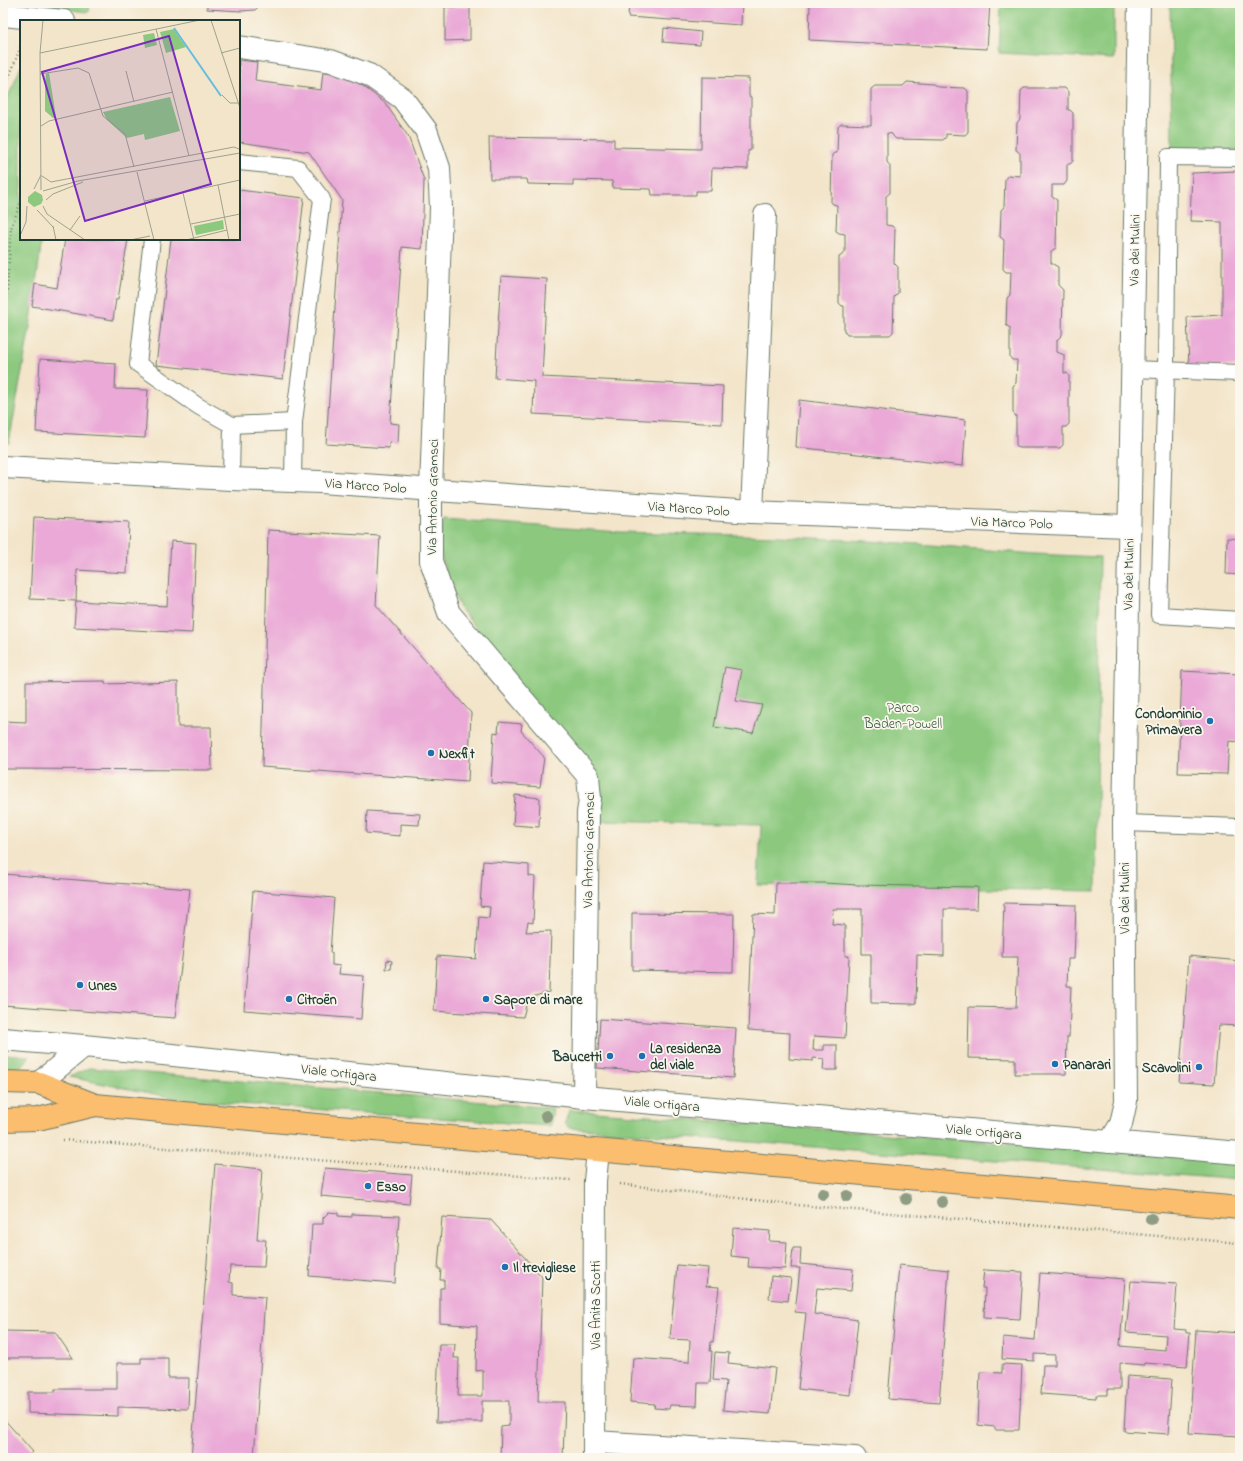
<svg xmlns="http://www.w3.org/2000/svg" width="1243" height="1461" font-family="'Indie Flower',sans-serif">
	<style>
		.green { fill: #8cc97f; stroke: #56835a }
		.building { fill: #eaa9d7 }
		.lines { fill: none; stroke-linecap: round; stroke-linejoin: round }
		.service-casing { stroke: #697868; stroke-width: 18 }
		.minor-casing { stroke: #697868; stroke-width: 24 }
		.primary-casing { stroke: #697868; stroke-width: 24 }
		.path { stroke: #697868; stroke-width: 2.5; stroke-dasharray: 1 3; stroke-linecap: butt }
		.service { stroke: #fff; stroke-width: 16 }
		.minor { stroke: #fff; stroke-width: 22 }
		.primary { stroke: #fbbd6e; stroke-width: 22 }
		.tree { fill: #8d9c82 }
		.poi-dot { fill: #1f6fb2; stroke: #fbf7ec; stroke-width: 1.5 }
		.labels { text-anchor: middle; stroke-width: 3.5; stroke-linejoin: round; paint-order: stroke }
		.street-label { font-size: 14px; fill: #1f3d34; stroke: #fbf7ec }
		.park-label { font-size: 14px; fill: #3a6047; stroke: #fbf7ec }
		.poi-label { font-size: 14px; font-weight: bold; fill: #1f3d34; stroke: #fbf7ec; text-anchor: start }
		.inset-river { fill: none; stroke: #63bee0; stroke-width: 2 }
		.inset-road { fill: none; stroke: #9ea28e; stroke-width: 1 }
		.view { fill: #7b2cbf; fill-opacity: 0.15; stroke: #7b2cbf; stroke-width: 2 }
		.inset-edge { fill: none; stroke: #1f3d34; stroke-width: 2 }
	</style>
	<rect width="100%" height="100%" fill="#fbf7ec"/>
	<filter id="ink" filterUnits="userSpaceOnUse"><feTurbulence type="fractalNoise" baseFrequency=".025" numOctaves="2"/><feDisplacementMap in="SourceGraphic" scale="8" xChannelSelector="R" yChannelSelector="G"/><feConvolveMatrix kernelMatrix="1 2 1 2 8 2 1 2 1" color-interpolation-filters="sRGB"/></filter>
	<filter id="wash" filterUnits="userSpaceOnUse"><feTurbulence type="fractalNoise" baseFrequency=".012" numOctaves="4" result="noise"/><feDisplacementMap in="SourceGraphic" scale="16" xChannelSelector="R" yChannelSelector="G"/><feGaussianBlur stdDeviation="0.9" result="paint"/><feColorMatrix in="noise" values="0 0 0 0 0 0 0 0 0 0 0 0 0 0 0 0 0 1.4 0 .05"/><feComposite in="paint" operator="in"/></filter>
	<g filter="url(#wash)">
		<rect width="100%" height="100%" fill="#f3e5ca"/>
		<!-- green -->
		<g class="green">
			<polygon points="41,3 90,3 89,12 40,7"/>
			<polygon points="1001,3 1114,3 1114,59 999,53"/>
			<polygon points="1170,3 1240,3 1240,150 1172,152"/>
			<polygon points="21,66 21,239 42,239 31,321 9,443 3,443 3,106 13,86"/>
			<polygon points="444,519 620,532 780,536 919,544 1035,554 1100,557 1096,891 758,885 761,825 596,821 597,807 514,676 460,608 448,580 439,547"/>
			<path d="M 3,1054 L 29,1056 C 23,1069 17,1069 3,1068 Z"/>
			<polygon points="89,1068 553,1108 550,1126 184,1100 69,1077"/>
			<polygon points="569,1110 1240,1161 1240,1180 569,1128 565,1123"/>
		</g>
		<g id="blocks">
			<!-- building -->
			<g class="building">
				<polygon points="207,3 262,3 255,10 241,11 207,9"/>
				<polygon points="629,3 742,3 741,25 628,17"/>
				<polygon points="810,3 990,3 987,49 809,40"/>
				<polygon points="445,7 470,7 470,40 445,41"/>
				<polygon points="664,28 701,32 700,45 663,42"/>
				<polygon points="239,60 257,62 255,81 321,90 323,72 338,73 351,79 363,86 385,103 408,136 424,180 422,249 402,247 390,423 399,424 398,443 389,442 389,448 326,444 342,200 309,152 239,142"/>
				<polygon points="702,77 749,78 749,96 751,97 751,150 748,151 748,169 712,168 711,191 696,191 696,195 652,195 651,189 613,188 612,181 573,180 573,185 528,184 527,179 490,179 489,137 614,139 614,147 701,149"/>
				<polygon points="907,82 933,84 938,87 965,88 968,91 968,132 965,135 946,134 946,137 943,140 896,139 893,136 892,134 887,133 887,162 890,166 890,193 886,196 886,225 892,226 895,229 894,263 898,267 898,293 894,297 893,332 890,335 847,335 844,331 844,306 842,306 839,303 839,257 845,253 845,234 839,233 836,231 837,205 833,204 831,202 832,155 834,153 837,153 838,127 841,124 871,125 871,89 875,86 903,86"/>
				<polygon points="1024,88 1065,88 1068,92 1068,110 1070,110 1073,113 1073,161 1070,164 1067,164 1067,181 1064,185 1052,185 1052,197 1057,200 1056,248 1051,251 1051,263 1058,267 1058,285 1063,290 1062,335 1057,340 1057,352 1064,355 1064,373 1067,373 1069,376 1069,424 1066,427 1063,427 1063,445 1060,448 1018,448 1016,444 1016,416 1013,413 1013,386 1016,383 1017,360 1012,360 1010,357 1010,328 1006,325 1007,298 1010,295 1011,272 1006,272 1003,269 1004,240 1000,237 1001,210 1004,207 1005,179 1008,175 1020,176 1020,153 1016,150 1017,123 1020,119 1021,91"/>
				<polygon points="1237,171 1236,190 1240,190 1240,350 1238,366 1189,366 1187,317 1222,315 1222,222 1190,221 1192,173"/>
				<polygon points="239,190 304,198 283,379 156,365 171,239 239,239"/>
				<polygon points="65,239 128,239 118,299 116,299 113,320 32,306 35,284 57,288"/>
				<polygon points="501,276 547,279 542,377 723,386 722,424 533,414 534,381 495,378"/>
				<polygon points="40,359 116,364 115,389 148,390 145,438 36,432"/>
				<polygon points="799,400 966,420 963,466 796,447"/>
				<polygon points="34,517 129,522 127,573 77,570 76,601 30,599"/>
				<polygon points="268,530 380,536 376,605 471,713 468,782 262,767"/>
				<polygon points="1227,538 1240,539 1240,575 1226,574"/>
				<polygon points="171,541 196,543 192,633 74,627 76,601 167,606"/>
				<polygon points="725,667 742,670 736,701 762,705 753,733 714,727"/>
				<polygon points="1182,671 1239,674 1240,742 1229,741 1227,774 1178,773"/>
				<polygon points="105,681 105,684 178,682 178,727 211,727 212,770 3,769 3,721 26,722 26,682"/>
				<polygon points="499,722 522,724 521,731 544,757 540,787 491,783 494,732 498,733"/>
				<polygon points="515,795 540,798 539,827 513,825"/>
				<polygon points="367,811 420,814 419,825 400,824 400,836 366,833"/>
				<polygon points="483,861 529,865 529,876 535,877 533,923 528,922 526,932 551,931 549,992 535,996 527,1002 523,1017 434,1011 437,956 476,959 479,917 489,918 490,907 480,906"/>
				<polygon points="3,874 190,889 175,1018 3,1005"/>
				<polygon points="776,883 824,883 858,885 978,887 977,909 944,909 944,956 917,955 916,1003 912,1004 871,1003 871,954 862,954 862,909 833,909 832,924 845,925 845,956 849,956 845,1038 814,1036 813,1050 824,1050 824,1045 837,1045 837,1070 823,1070 824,1059 813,1058 813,1061 789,1059 790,1033 748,1030 753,914 775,915"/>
				<polygon points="253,891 334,898 330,953 332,953 332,965 340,966 339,974 364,976 361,1019 244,1010"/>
				<polygon points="1004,903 1076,905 1074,959 1068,959 1067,986 1071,986 1069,1037 1067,1037 1066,1074 1015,1074 1015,1059 968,1058 969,1007 1016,1008 1018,957 1002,957"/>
				<polygon points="632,913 734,914 733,972 632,970"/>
				<polygon points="1189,956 1240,961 1240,1026 1219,1025 1214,1084 1179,1082"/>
				<polygon points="387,960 392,961 391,969 386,969"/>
				<polygon points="600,1019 736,1028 733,1078 597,1068"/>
				<polygon points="215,1164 262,1169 257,1240 266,1240 264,1267 230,1266 229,1282 233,1283 233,1295 265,1297 254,1458 191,1458"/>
				<polygon points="325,1168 412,1175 409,1204 321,1196"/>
				<polygon points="329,1212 338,1213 338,1216 352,1217 352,1214 399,1216 395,1283 309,1276 312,1224 323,1224 323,1218"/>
				<polygon points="442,1217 491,1220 542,1277 538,1402 565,1402 563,1458 500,1458 501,1427 509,1426 509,1401 482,1401 482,1422 436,1422 439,1344 455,1344 454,1358 459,1358 458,1396 483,1396 483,1370 476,1371 477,1326 440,1323 440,1288 444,1288 444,1280 440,1280 441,1269 438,1269"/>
				<polygon points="733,1228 770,1231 769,1241 787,1242 785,1269 748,1267 749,1258 731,1256"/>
				<polygon points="793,1248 801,1248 800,1264 853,1269 851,1291 817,1288 814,1314 858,1320 850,1395 798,1389 806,1313 795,1312 800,1268 791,1268"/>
				<polygon points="677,1265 708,1268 706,1286 719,1287 713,1342 711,1342 710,1351 712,1351 710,1383 698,1383 697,1406 670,1405 669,1409 654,1408 655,1404 630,1402 633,1358 689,1362 690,1340 670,1339"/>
				<polygon points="899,1265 949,1270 939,1403 888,1399"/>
				<polygon points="984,1270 1023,1272 1020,1319 984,1317 985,1288 982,1288"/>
				<polygon points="1040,1273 1125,1279 1120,1346 1165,1350 1166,1335 1126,1332 1131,1281 1177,1284 1174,1329 1186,1330 1186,1333 1190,1333 1187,1366 1144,1363 1144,1365 1120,1363 1120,1389 1108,1389 1108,1395 1096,1395 1096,1398 1041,1394 1043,1365 1055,1365 1055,1355 1034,1354 1034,1361 1002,1359 1003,1337 1035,1340"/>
				<polygon points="771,1276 791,1278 788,1301 769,1299"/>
				<polygon points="1196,1330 1240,1333 1239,1436 1189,1433"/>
				<polygon points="3,1331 55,1332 73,1358 3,1358"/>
				<polygon points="715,1352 729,1353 728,1363 775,1368 770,1414 723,1410 726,1381 713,1380"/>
				<polygon points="141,1358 168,1358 168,1378 189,1378 188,1409 118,1407 118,1416 28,1413 28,1392 55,1392 55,1389 117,1389 117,1363 141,1363"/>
				<polygon points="1002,1364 1022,1365 1019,1430 995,1430 995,1427 978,1425 980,1372 1002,1373"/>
				<polygon points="1127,1376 1172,1379 1168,1434 1124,1431"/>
				<polygon points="3,1418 33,1452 26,1458 3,1458"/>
			</g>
		</g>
	</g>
	<g filter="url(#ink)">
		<use href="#blocks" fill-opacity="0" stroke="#697868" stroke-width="1"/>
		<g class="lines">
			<defs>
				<g id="service">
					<polyline points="1240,158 1168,157 1166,370 1159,615 1240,620"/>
					<polyline points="239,162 298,168 322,199 294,422 293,480"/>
					<polyline points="152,239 138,364 198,406 232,425 231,479"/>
					<polyline points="1132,369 1240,373"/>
					<polyline points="232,425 294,422"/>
					<polyline points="1124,823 1240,827"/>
				</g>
				<g id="minor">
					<polyline points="3,15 64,21"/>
					<polyline points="239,47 331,61 369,75 402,98 426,130 439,168 441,208 431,489 431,561 449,613 588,776 590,799 588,813 584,1097"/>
					<polyline points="3,467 231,479 320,482 752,512 1128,526"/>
					<polyline points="752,512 765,215"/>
					<polyline points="3,1039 84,1046 584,1097 1240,1153"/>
					<polyline points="39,1083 84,1046"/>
					<polyline points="1110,1142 1121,1124 1126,1101 1124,823 1139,3"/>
					<polyline points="595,1442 855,1458"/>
					<polyline points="594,1458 595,1181 598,1151"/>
				</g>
				<g id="primary">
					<polyline points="3,1082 39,1083 95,1105 1240,1208"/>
					<polyline points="3,1120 38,1119 95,1105"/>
				</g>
			</defs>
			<!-- service casing -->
			<use href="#service" class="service-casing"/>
			<!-- minor casing -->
			<use href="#minor" class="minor-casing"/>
			<!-- primary casing -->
			<use href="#primary" class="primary-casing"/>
			<!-- path -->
			<g class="path">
				<polyline points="3,93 21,46"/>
				<polyline points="3,355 11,228 21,201"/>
				<polyline points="63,1140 571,1180"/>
				<polyline points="620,1184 797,1205 1240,1243"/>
			</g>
			<!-- service -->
			<use href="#service" class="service"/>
			<!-- minor -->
			<use href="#minor" class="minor"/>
			<!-- primary -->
			<use href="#primary" class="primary"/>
		</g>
		<!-- trees -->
		<g class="tree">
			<circle cx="546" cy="1116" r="6"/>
			<circle cx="823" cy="1194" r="6"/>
			<circle cx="847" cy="1196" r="6"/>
			<circle cx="906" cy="1199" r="6"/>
			<circle cx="942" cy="1202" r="6"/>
			<circle cx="1151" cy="1219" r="6"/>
		</g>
	</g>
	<!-- markers -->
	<g class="poi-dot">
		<circle cx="1210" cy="721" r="4"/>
		<circle cx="431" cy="753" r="4"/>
		<circle cx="80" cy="985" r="4"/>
		<circle cx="289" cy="999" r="4"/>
		<circle cx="486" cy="999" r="4"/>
		<circle cx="610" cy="1056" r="4"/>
		<circle cx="642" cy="1056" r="4"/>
		<circle cx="1055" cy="1064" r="4"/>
		<circle cx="1199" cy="1067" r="4"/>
		<circle cx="368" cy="1186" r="4"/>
		<circle cx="505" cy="1267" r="4"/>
	</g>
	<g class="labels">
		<!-- street labels -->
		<g class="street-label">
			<text transform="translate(1134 250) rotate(-89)" y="5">Via dei Mulini</text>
			<text transform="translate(366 485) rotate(4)" y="5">Via Marco Polo</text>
			<text transform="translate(432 497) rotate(-89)" y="5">Via Antonio Gramsci</text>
			<text transform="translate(689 508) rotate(4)" y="5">Via Marco Polo</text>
			<text transform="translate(1012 522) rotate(2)" y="5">Via Marco Polo</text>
			<text transform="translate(1128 574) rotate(-89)" y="5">Via dei Mulini</text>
			<text transform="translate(588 850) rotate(-89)" y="5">Via Antonio Gramsci</text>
			<text transform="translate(1124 898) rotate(-90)" y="5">Via dei Mulini</text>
			<text transform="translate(339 1072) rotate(6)" y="5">Viale Ortigara</text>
			<text transform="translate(662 1103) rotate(5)" y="5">Viale Ortigara</text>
			<text transform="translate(984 1131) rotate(5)" y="5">Viale Ortigara</text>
			<text transform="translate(595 1305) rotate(-90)" y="5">Via Anita Scotti</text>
		</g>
		<!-- park labels -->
		<g class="park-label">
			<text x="903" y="712">Parco<tspan x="903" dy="16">Baden-Powell</tspan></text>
		</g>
		<!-- poi labels -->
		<g class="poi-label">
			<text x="1202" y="718" text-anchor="end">Condominio<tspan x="1202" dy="16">Primavera</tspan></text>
			<text x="439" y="758">Nexfit</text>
			<text x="88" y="990">Unes</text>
			<text x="297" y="1004">Citroën</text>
			<text x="494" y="1004">Sapore di mare</text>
			<text x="650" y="1053">La residenza<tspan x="650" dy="16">del viale</tspan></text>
			<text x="602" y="1061" text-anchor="end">Baucetti</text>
			<text x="1063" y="1069">Panarari</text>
			<text x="1191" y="1072" text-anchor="end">Scavolini</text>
			<text x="376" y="1191">Esso</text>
			<text x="513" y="1272">Il trevigliese</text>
		</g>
	</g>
	<!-- overview -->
	<g transform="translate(20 20)">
		<rect width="220" height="220" fill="#f3e5ca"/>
		<path d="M 154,9 L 166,27 L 146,33 L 140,12 ZM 134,13 L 137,25 L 125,28 L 123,15 ZM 29,53 L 36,97 L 33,98 L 25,91 L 25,66 L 26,54 ZM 150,77 L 160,111 L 125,120 L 124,114 L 107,118 L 87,100 L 83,92 ZM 15,171 L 22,175 L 23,180 L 21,184 L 14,187 L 8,182 L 8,177 ZM 203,200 L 204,209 L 176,215 L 174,206 Z" fill="#8cc97f"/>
		<path class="inset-river" d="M 154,8 L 201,76"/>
		<path class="inset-road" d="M 191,0 L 220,88M 136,9 L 169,136M 20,33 L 180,0M 201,33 L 220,28M 106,51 L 114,82M 20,54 L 58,48 L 69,53 L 83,96 L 105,114 L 114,147M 202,75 L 210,83 L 218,83M 21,106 L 29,101 L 153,72M 117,152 L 134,220M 22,156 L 31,162 L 214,127 L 219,129M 198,165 L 209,220M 14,169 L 21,155M 21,170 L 20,33 L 23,0M 23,171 L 58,161 L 220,133M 163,173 L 174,220M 26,180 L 33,174 L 63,162M 125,181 L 220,160M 23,186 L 27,194 L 65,220M 17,190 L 34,208M 171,204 L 220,194M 33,206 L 36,220M 50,210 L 60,196M 0,216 L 6,202 L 7,186M 110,220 L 130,216M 166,220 L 207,210"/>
		<path class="view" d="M 149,16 L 191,164 L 65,201 L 22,52 Z"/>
		<rect width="220" height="220" class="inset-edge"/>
	</g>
	<!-- margin -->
	<rect width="1243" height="1461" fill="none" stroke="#fbf7ec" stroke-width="16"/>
</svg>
